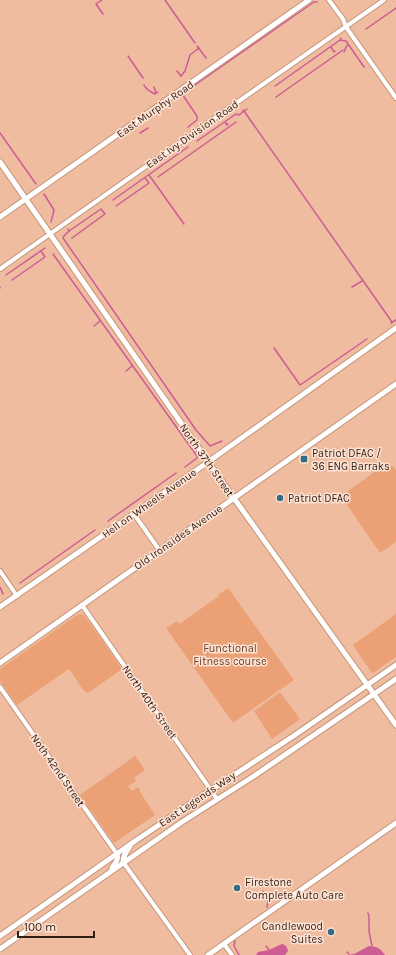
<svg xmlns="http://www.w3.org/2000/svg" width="396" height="955" font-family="Karla,sans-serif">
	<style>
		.green { fill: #eba175 }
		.water { fill: #cd5c95 }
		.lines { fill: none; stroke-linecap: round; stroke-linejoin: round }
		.stream { stroke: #cd5c95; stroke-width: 1.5 }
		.minor-casing { stroke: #c59478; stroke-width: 6 }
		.tertiary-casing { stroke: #c59478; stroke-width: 7 }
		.minor { stroke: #fff; stroke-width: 4 }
		.tertiary { stroke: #fff; stroke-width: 5 }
		.poi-dot { fill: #356d87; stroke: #fee3d4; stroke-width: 1.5 }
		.labels { text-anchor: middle; stroke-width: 3; stroke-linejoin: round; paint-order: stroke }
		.street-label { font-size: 11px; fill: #321f14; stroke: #fee3d4 }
		.poi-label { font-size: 11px; fill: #321f14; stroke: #fee3d4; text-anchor: start }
		.park-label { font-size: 11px; fill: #683b20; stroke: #fee3d4 }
	</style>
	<rect width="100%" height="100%" fill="#efbc9f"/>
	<!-- green -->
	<g class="green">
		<path d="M 388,464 L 393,466 L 396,470 L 396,542 L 380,553 L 345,502 C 344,497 345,494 348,491 L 384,465 Z"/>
		<polygon points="228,588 294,680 233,723 166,628 177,621 179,624 219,596 218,595"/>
		<polygon points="82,614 85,616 122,669 88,693 84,691 69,669 17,705 0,681 0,669 77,615"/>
		<polygon points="396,614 396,657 373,673 371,672 353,645"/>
		<polygon points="280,692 300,719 272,739 254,711"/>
		<polygon points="135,756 145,770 134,778 136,781 128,786 132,791 138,787 140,790 140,792 155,815 114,843 80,795"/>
	</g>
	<!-- water -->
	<g class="water">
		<path d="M 282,944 C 286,945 287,947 288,951 L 285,955 L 256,955 L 258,952 L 269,950 Z"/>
		<path d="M 369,946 C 378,947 380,948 385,955 L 348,955 L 354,954 Z"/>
	</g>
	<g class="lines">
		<!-- stream -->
		<g class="stream">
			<polyline points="102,0 96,4 103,14"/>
			<polyline points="165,0 195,43"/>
			<polyline points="366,29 396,8"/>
			<polyline points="340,40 346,41 364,67"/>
			<polyline points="197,46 206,58"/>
			<polyline points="331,47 334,52 335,51"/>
			<polyline points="344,52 346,47 348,45"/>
			<polyline points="128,56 143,78"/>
			<polyline points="177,71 181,76"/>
			<polyline points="181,76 185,71 190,55 199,48"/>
			<path d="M 144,85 C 146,90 150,91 155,94 L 158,92"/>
			<polyline points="275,86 340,40 341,38"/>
			<polyline points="154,87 156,93"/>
			<polyline points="276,97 343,50"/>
			<polyline points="247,109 244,111 392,322"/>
			<polyline points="225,122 227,125 228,124"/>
			<polyline points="188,127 197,120 197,116 182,94 314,2 317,2"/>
			<polyline points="0,133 36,184"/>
			<polyline points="140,133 148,128"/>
			<polyline points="197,141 236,114 239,115 244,111 243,110"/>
			<polyline points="149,175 184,224"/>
			<polyline points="158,177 236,122"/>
			<polyline points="44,194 54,210 51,222"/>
			<polyline points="113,200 188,147"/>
			<polyline points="116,206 149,183 145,178"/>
			<polyline points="68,229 69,231 101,209 105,214 72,238"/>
			<polyline points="69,231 64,236 63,238 196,430 210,446 222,441"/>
			<polyline points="53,254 197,456 197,458 185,467"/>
			<polyline points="6,275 45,248"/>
			<polyline points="12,280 45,257 41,251"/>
			<polyline points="0,287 0,288"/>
			<polyline points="352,287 362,281"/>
			<polyline points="391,323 396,320"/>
			<polyline points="94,326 100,321"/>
			<polyline points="274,348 300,385 367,339"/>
			<polyline points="126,371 132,366"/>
			<polyline points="108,521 176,473"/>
			<polyline points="20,583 95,530"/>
			<polyline points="0,587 3,594"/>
			<polyline points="262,880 262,885"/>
			<polyline points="263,891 268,902 267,907"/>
			<polyline points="368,913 369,916 369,931 372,946"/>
			<polyline points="235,941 234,946 239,955"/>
			<polyline points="266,946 269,950"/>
			<polyline points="347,952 349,954"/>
		</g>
		<defs>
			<g id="minor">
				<polyline points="329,0 343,19 346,27 396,98"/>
				<polyline points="0,269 239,101 384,0"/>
				<polyline points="134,514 160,551"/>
				<polyline points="0,571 17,596"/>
				<polyline points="82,605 146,697 217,799"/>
				<polyline points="0,687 117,854"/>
				<polyline points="123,862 190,955"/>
				<polyline points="224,944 232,955"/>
			</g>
			<g id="tertiary">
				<polyline points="0,162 206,459 396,725"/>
				<polyline points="0,217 309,0"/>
				<polyline points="0,607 208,462 396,328"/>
				<polyline points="0,663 396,384"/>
				<path d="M 123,862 C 123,856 126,852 130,846"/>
				<path d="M 112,868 C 115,863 119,860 117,854"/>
				<polyline points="0,936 135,841 211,790 295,735 396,665"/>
				<polyline points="0,949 182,822 254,776 396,679"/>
				<polyline points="208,955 396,823"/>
			</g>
		</defs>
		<!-- minor casing -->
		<use href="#minor" class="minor-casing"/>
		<!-- tertiary casing -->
		<use href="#tertiary" class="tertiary-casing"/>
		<!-- minor -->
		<use href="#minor" class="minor"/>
		<!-- tertiary -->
		<use href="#tertiary" class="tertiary"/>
	</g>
	<!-- markers -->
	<g class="poi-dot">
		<rect x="300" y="455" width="8" height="8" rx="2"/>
		<circle cx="280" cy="498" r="4"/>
		<circle cx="237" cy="888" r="4"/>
		<circle cx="331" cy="932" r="4"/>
	</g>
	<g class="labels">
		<!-- street labels -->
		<g class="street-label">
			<text transform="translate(155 109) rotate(-35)" y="4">East Murphy Road</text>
			<text transform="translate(192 134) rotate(-35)" y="4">East Ivy Division Road</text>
			<text transform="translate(207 460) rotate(55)" y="4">North 37th Street</text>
			<text transform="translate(149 503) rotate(-35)" y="4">Hell on Wheels Avenue</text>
			<text transform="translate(178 537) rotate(-35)" y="4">Old Ironsides Avenue</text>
			<text transform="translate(150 702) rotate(55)" y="4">North 40th Street</text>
			<text transform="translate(58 770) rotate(55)" y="4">Noth 42nd Street</text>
			<text transform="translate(197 799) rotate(-34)" y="4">East Legends Way</text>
		</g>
		<!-- poi labels -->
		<g class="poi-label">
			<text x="312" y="457">Patriot DFAC /<tspan x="312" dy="13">36 ENG Barraks</tspan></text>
			<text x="288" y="502">Patriot DFAC</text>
			<text x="245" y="886">Firestone<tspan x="245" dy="13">Complete Auto Care</tspan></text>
			<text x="323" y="930" text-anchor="end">Candlewood<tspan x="323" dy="13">Suites</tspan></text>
		</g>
		<!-- park labels -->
		<g class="park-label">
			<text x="230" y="652">Functional<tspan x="230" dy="13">Fitness course</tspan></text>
		</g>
	</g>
	<!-- scale -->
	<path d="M18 931v6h76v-6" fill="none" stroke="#321f14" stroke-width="2"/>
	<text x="24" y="931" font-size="12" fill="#321f14" stroke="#fee3d4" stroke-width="3" paint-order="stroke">100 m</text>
</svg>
